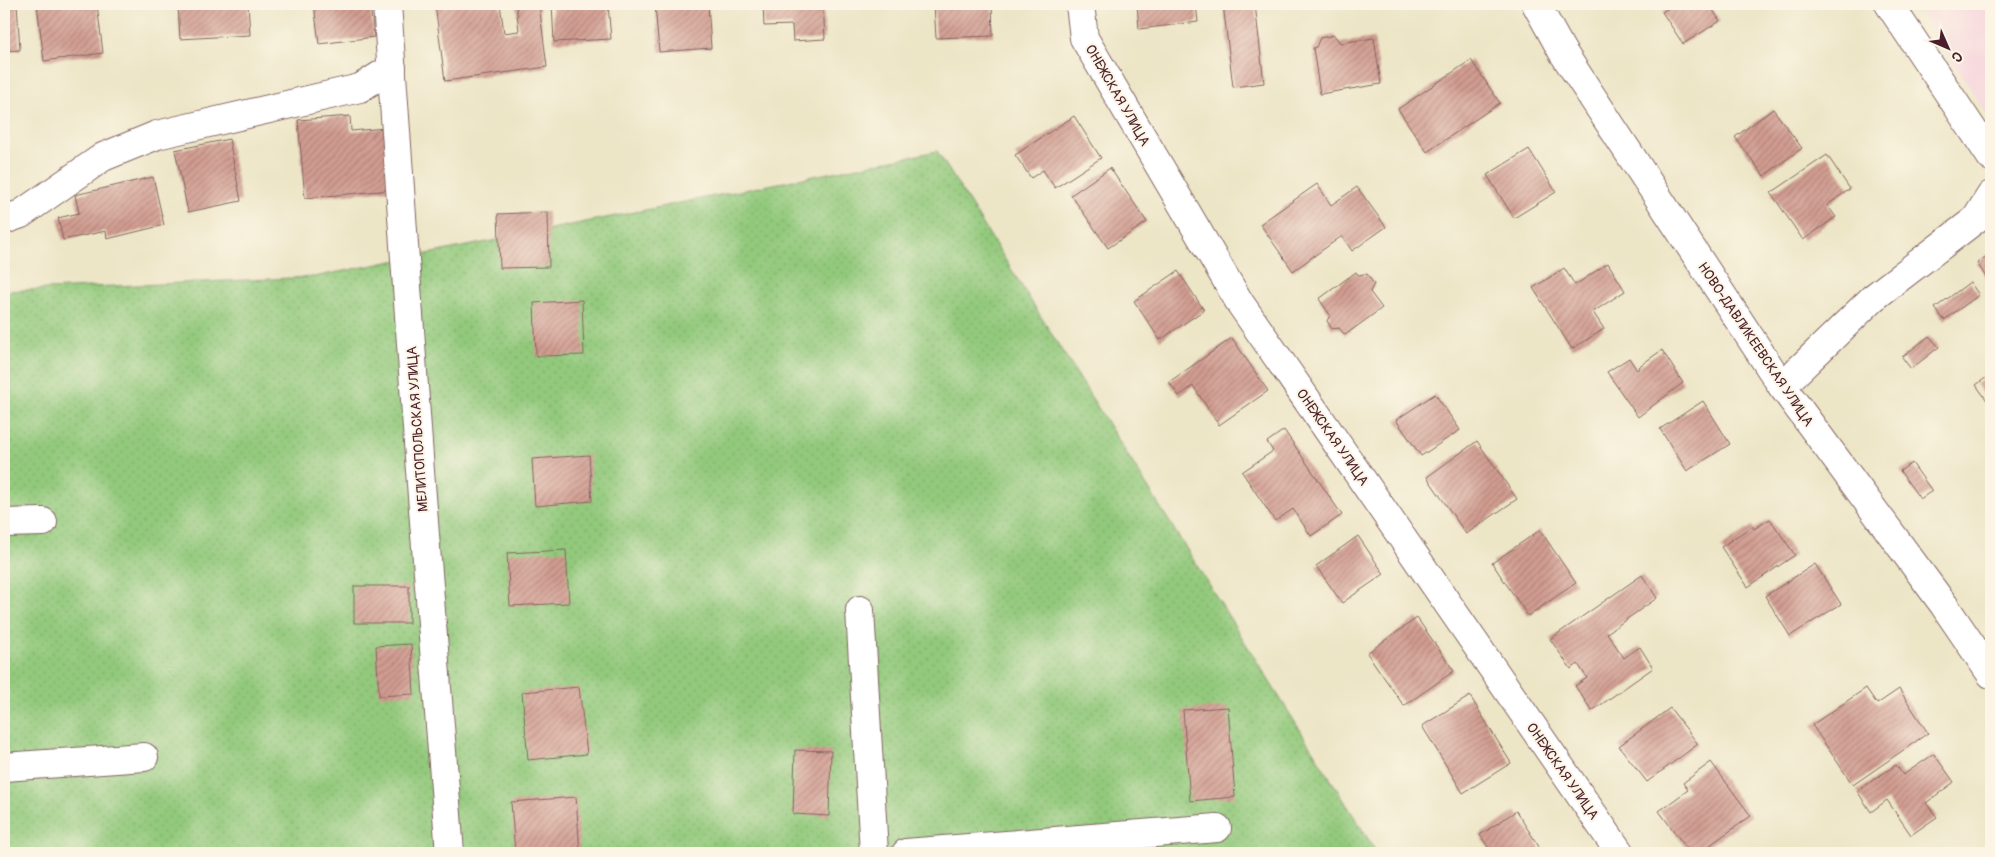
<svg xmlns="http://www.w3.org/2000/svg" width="1995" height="857" font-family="Pangolin,sans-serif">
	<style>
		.built { fill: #f5cfdb }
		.grass { fill: url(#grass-dots); stroke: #6e7454 }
		.building { fill: url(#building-hatch) }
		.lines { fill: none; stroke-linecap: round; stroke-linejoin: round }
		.minor-casing { stroke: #836461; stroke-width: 30 }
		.minor { stroke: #fff; stroke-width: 28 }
		.labels { text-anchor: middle; stroke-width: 4; stroke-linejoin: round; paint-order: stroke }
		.street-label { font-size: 14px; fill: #4a1f2b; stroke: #fcf5e5 }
	</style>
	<defs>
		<pattern id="grass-dots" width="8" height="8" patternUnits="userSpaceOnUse" patternTransform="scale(1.25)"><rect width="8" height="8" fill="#92c97c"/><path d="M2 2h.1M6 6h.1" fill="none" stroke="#7fac6b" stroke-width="1.8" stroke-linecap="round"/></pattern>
		<pattern id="building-hatch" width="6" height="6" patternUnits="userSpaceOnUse" patternTransform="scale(1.25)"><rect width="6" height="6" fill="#d29d91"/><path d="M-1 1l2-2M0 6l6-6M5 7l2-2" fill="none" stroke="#ac7f77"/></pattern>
	</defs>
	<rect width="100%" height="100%" fill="#fcf5e5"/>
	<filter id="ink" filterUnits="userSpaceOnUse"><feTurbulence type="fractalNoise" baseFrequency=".02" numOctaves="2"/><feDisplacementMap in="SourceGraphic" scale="10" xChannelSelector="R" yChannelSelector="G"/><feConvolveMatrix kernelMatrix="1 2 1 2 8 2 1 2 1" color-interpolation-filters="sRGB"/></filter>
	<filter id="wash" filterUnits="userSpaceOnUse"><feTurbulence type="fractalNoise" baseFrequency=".0096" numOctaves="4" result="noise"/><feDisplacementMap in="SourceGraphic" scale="20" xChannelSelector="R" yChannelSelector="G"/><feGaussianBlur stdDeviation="1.12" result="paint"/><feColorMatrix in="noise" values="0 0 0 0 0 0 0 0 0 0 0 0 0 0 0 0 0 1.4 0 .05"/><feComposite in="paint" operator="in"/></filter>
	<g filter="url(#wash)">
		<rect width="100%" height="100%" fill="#ece5c6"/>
		<!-- built -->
		<polygon class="built" points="1915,4 1991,4 1991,120"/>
		<!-- grass -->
		<polygon class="grass" points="937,151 1377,853 4,853 4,291 314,277"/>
		<g id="blocks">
			<!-- building -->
			<g class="building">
				<polygon points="4,4 17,4 20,50 4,51"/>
				<polygon points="37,4 97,4 103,53 44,61"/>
				<polygon points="190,4 248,4 250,35 180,39 178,5"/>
				<polygon points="314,4 370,4 374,37 319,44"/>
				<polygon points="435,4 500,4 504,33 519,31 516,4 539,4 547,67 445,81"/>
				<polygon points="552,4 608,4 611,39 554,42"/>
				<polygon points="655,4 708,4 711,48 659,52"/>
				<polygon points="763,4 823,4 825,39 793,41 792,25 764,26"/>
				<polygon points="934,4 992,4 993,36 936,38"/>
				<polygon points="1137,4 1196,4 1198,22 1139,29"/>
				<polygon points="1223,4 1255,4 1264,83 1233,87"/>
				<polygon points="1674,4 1709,4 1720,21 1683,44 1662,12"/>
				<polygon points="1334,35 1340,43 1374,38 1381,84 1320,94 1313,48 1316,47 1320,38"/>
				<polygon points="1471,60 1500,103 1427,152 1398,109"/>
				<polygon points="1773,109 1802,148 1764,176 1735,137"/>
				<polygon points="350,116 351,131 386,128 391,190 305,198 298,120"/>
				<polygon points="1074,116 1101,158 1055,188 1043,170 1031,178 1015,155"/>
				<polygon points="229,139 241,201 188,212 175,150"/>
				<polygon points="1529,149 1556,192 1514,218 1487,175"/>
				<polygon points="1827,155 1850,189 1827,205 1836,217 1803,240 1771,193"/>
				<polygon points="1110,168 1147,222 1108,248 1071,195"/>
				<polygon points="153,177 164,225 107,239 106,231 63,240 58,218 79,213 75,195"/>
				<polygon points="1317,184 1331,205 1357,187 1386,227 1352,251 1342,236 1293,271 1260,224"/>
				<polygon points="548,212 549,267 500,268 498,214"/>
				<polygon points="1991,253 1991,285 1977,263"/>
				<polygon points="1608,263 1625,291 1593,312 1604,329 1572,349 1533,288 1564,268 1575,285"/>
				<polygon points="1178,271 1204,310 1160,340 1134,301"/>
				<polygon points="1356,272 1358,275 1367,274 1374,284 1370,292 1382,308 1345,335 1339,328 1332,329 1327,321 1330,315 1319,299"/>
				<polygon points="1970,282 1979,295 1944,320 1935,308"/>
				<polygon points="582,300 584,355 536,356 534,303"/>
				<polygon points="1929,336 1939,347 1911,369 1902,357"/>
				<polygon points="1232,338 1268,391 1219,425 1193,386 1179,396 1169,382"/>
				<polygon points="1662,350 1683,383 1638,417 1607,372 1629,358 1637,370 1639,369 1638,367"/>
				<polygon points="1991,374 1991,406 1976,385"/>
				<polygon points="1435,394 1460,430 1421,456 1396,420"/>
				<polygon points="1703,401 1730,444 1687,471 1660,429"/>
				<polygon points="1284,430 1342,515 1311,536 1293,509 1275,521 1242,472 1273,451 1267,442"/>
				<polygon points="1477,441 1517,499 1466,534 1427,477"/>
				<polygon points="589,455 592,501 535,506 532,459"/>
				<polygon points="1912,463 1932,491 1920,499 1900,471"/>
				<polygon points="1770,519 1795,555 1748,587 1721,547 1752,526 1754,529"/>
				<polygon points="1540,530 1576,583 1528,616 1492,563"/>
				<polygon points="1358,536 1384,574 1342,603 1316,566"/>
				<polygon points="566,550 569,603 510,606 507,553"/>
				<polygon points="1815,564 1841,604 1790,636 1765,596"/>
				<polygon points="1642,575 1657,598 1607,633 1624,658 1640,647 1653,668 1592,711 1575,686 1587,678 1578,664 1571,669 1550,639"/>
				<rect x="354" y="586" width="55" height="37"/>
				<polygon points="1417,618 1454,671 1404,706 1367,653"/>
				<polygon points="411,644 414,694 379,696 376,646"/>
				<polygon points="579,687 587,754 528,760 522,692"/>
				<polygon points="1866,688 1877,704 1899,689 1928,733 1853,785 1812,725"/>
				<polygon points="1470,696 1511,763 1463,793 1422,726"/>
				<polygon points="1228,707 1235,797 1190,801 1183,710"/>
				<polygon points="1670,708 1698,744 1647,782 1619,746"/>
				<polygon points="795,750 831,751 829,816 793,814"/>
				<polygon points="1934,754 1954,782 1926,803 1937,817 1911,835 1887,800 1871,812 1857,791 1896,765 1903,775"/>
				<polygon points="1711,762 1751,816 1699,853 1690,853 1659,811 1688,790 1683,783"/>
				<polygon points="576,797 580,852 515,853 511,802"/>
				<polygon points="1516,811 1543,853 1492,853 1480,835"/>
			</g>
		</g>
	</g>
	<g filter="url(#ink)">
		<use href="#blocks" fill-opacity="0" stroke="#836461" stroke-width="1"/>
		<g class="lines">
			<defs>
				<g id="minor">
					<polyline points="387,4 420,471 450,853"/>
					<polyline points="1080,4 1084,38 1240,303 1620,853"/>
					<polyline points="1536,4 1562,51 1782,386 1944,605 1991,674"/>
					<polyline points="1889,4 1991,157"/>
					<polyline points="4,220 21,214 103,157 157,135 360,88 392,68"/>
					<polyline points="1782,386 1873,298 1976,219 1991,195"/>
					<polyline points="4,523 43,522"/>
					<polyline points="860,610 874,853"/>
					<polyline points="4,767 144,757"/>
					<polyline points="906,853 1217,828"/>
				</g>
			</defs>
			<!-- minor casing -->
			<use href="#minor" class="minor-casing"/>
			<!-- minor -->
			<use href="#minor" class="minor"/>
		</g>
	</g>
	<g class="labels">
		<!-- street labels -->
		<g class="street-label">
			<text transform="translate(1118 95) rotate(60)" y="5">ОНЕЖСКАЯ УЛИЦА</text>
			<text transform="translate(1756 344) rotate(56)" y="5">НОВО-ДАВЛИКЕЕВСКАЯ УЛИЦА</text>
			<text transform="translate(417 429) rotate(-94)" y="5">МЕЛИТОПОЛЬСКАЯ УЛИЦА</text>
			<text transform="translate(1333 437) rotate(55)" y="5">ОНЕЖСКАЯ УЛИЦА</text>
			<text transform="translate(1563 771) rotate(55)" y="5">ОНЕЖСКАЯ УЛИЦА</text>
		</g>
	</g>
	<!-- margin -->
	<rect width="1995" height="857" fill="none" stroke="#fcf5e5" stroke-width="20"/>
	<!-- north arrow -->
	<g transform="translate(1948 48) rotate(135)" stroke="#fcf5e5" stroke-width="4" paint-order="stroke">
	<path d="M0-4L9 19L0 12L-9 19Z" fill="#4a1f2b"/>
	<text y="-8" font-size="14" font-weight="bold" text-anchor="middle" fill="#4a1f2b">С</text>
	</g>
</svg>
